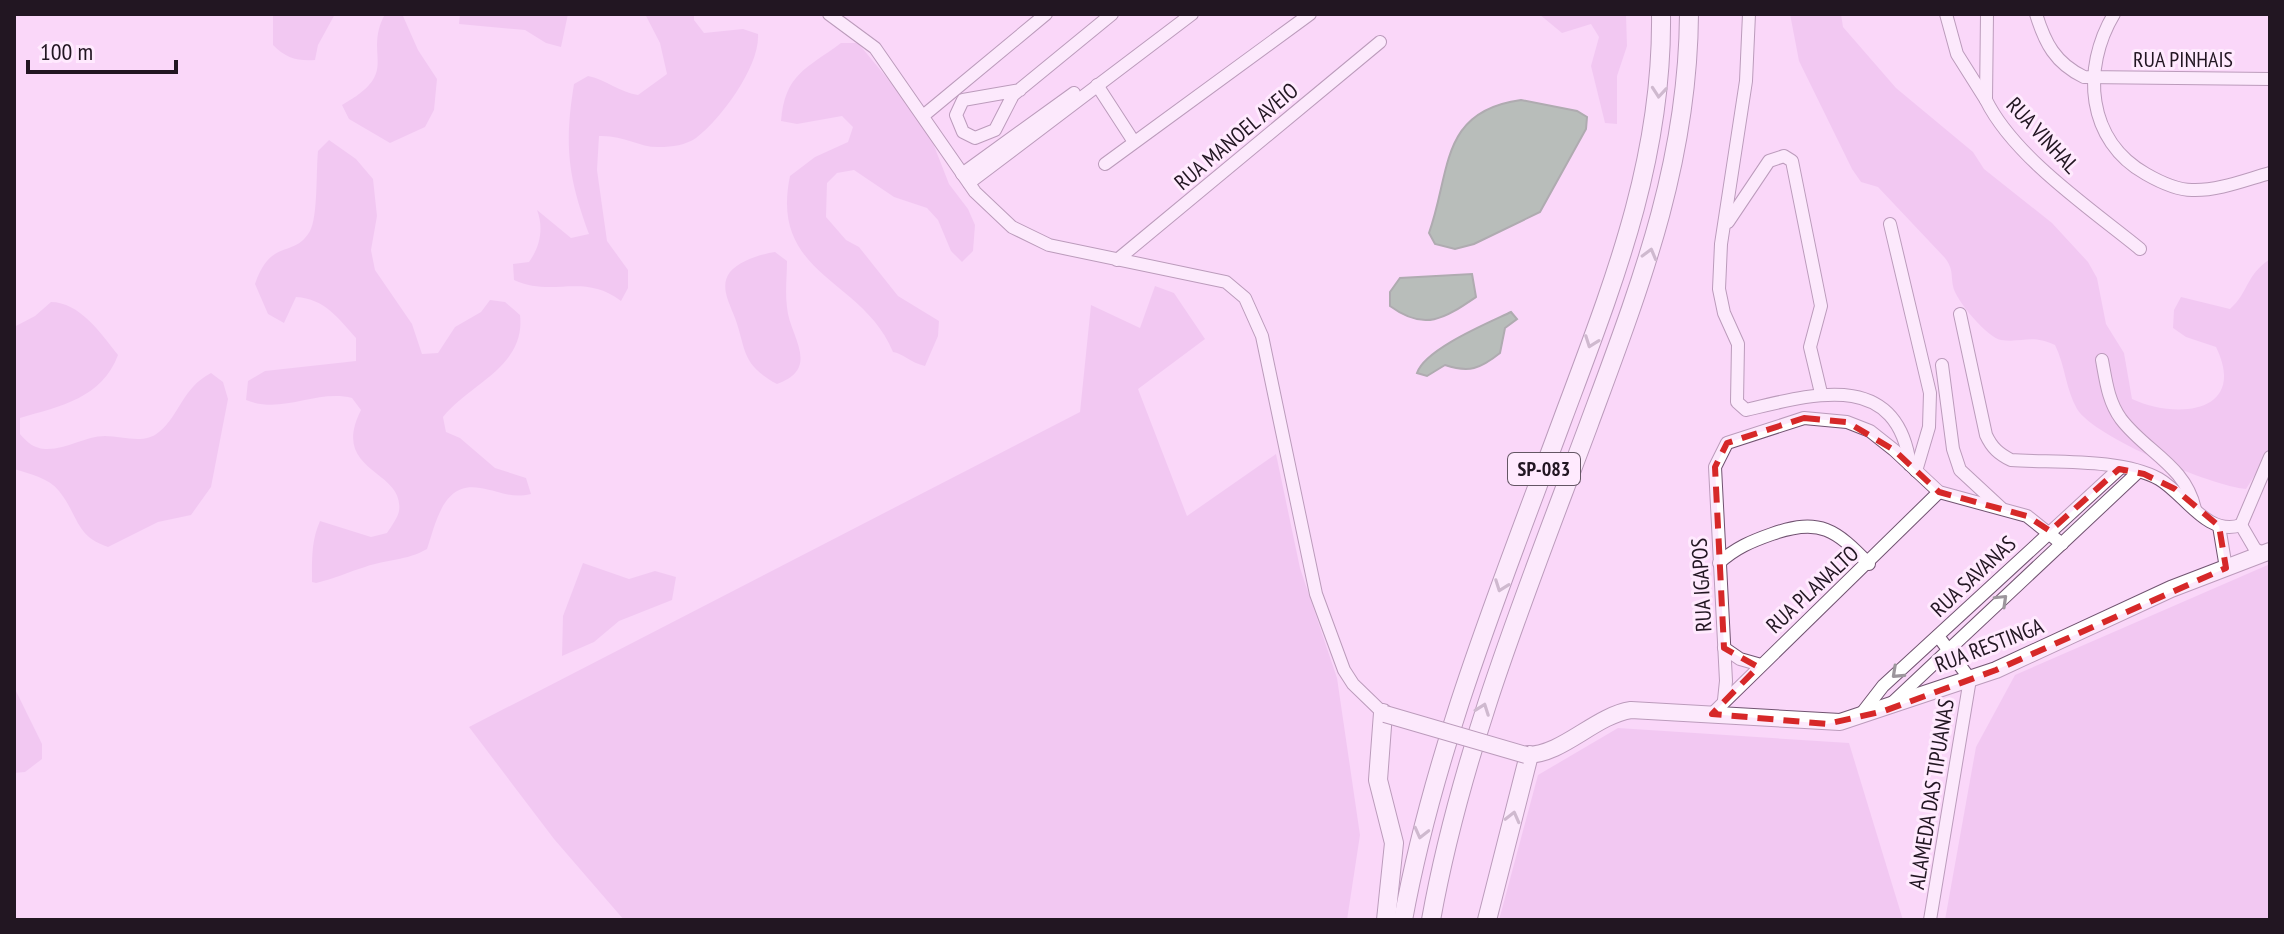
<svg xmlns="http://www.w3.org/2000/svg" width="2284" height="934" font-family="'PT Sans Narrow',sans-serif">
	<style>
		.green { fill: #e9b7e9 }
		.water { fill: #699e6e; stroke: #547557; stroke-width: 2 }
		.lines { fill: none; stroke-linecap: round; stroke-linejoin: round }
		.minor-casing { stroke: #705370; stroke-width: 14 }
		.major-casing { stroke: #705370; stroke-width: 18 }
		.highway-casing { stroke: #705370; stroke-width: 20 }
		.minor { stroke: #fff; stroke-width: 12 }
		.major { stroke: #fff; stroke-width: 16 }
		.highway { stroke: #fff; stroke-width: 18 }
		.major-bridge-casing { stroke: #705370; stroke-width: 18; stroke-linecap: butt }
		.major-bridge { stroke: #fff; stroke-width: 16 }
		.oneway { stroke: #9c969c }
		.marked { fill: none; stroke: #d62828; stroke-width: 6; stroke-dasharray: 16 10; stroke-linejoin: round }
		.labels { text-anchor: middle; stroke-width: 6; stroke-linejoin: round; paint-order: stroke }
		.shield { fill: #ffeafe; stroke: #645664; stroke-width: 2 }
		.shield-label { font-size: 20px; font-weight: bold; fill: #221622 }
		.street-label { font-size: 22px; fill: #221622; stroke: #ffeafe }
	</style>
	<rect width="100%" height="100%" fill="#fad7f9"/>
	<!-- green -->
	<g class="green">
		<path d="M 273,14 L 335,14 L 318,45 L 315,60 C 296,61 286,58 273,45 Z"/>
		<path d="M 385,14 L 403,16 L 418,50 L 437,79 L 434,110 L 425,127 L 390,143 L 349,119 L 342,105 C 403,71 362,57 385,14 Z"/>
		<polygon points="460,14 568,14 561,47 546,43 525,30 459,24"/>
		<path d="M 645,14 L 694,14 L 694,20 L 704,33 L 743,29 L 758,34 C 760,66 722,118 696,138 C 686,145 672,147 660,147 C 640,148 624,135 599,136 L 597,170 L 607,241 L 628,270 L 628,288 L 621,301 C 583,272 553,298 514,280 L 513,264 L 529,262 C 540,247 544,228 537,210 L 571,238 L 589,234 C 568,177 564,145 574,84 L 588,76 C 607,80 619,92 638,95 L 667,74 L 660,43 Z"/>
		<polygon points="1539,14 1626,14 1627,46 1617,76 1617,124 1605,123 1591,66 1599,37 1591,24 1562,33"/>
		<path d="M 1790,14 L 1841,14 L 1843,27 L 1896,88 L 1973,152 L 1984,169 L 2052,223 L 2088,262 L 2097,278 L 2106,324 L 2124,353 L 2132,399 C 2177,420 2248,413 2216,347 L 2186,337 L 2173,328 L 2174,310 L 2181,297 L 2230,309 C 2249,292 2245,276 2270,259 L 2270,451 L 2246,489 C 2212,486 2095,438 2077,409 C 2066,390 2065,365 2055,345 C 2031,334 2023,343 2001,340 C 1988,338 1955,300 1953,286 C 1951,273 1953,269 1945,258 L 1878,187 L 1861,182 L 1852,169 L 1799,61 Z"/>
		<path d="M 841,43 L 858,43 L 926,125 L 949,184 L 968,209 L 975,225 L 973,251 L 962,262 L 951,251 L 938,220 L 927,208 L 894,197 L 854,170 L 837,173 L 827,183 L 826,217 L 846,240 L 859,247 L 898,296 L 939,321 L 938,336 L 925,366 C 911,363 902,353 893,352 C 863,278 769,276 790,176 L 815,157 L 848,142 L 853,127 L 842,116 L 797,124 L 781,121 C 785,74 806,69 841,43 Z"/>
		<path d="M 329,140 L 356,159 L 373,179 L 377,216 L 371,250 L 375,270 L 412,324 L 422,354 L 438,353 L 455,327 L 481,312 L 490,300 L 505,302 L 520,315 C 526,367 470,383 443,417 L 446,432 L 460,438 L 495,468 L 526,478 L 531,494 C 510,499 500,491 480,488 C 443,481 436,523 427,549 C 406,561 387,559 365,567 C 348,572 334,579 316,583 L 312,582 C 312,561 311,541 320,521 L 371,537 L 387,533 C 391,527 398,517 399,511 C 405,469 329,473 361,410 L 352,398 C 317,389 282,415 246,400 L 248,381 L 265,371 L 356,361 L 356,338 C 338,318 325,299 296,297 L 284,323 L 268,314 L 255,284 C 271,237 294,259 310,231 C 318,217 316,170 318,151 Z"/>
		<path d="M 775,252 L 787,261 C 787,276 785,292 787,307 C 789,336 822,368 777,384 C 738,363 747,346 733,313 C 728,300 720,285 730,272 C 739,261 761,254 775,252 Z"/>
		<polygon points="1155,286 1174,293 1205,339 1138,389 1187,516 1276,454 1300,568 1337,678 1360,835 1347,920 624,920 554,839 469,727 1080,412 1091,305 1140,328"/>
		<path d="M 51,302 C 79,302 101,333 118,355 C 102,398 61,406 20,418 L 20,434 C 27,442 33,448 45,449 C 66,450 85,436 105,436 C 123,436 144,445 159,432 C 180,415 182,388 211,373 L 223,382 L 228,399 L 211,487 L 191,515 L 158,522 L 108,547 C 75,536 79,516 59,491 C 49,478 30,474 14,469 L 14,327 L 35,316 Z"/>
		<polygon points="583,563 629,579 655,571 676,577 672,600 619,621 594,642 562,656 563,616"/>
		<polygon points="2270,564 2270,920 1945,920 1976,747 2015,675"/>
		<polygon points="14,687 42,744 42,759 25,772 14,773"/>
		<polygon points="1618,728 1849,743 1903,920 1499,920 1538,775"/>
	</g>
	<!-- water -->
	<g class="water">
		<path d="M 1521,100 L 1577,111 L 1587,117 L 1586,129 L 1540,212 L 1474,244 L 1455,249 L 1435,244 L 1429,233 C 1451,172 1439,111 1521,100 Z"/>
		<path d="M 1472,274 L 1476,297 C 1445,318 1425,332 1390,306 L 1390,292 L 1400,278 Z"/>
		<path d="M 1511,312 L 1517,319 L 1505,328 L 1500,353 C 1480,369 1469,373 1445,365 L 1427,376 L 1417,373 C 1425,349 1488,323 1511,312 Z"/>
	</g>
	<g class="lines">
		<defs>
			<g id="minor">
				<polyline points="829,14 875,48 975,192 1012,227 1049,245 1226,282 1245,298 1262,336 1316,594 1344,670 1353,684 1383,713"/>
				<path d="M 1749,14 L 1746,81 L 1721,244 L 1719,289 L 1724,313 L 1738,344 L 1737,402 L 1746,410 C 1813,394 1897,369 1910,465"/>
				<polyline points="1946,14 1957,54 1986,100"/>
				<path d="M 1987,14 L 1986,100 C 2014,157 2091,209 2140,249"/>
				<path d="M 2036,14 C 2045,43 2055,63 2084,77 L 2270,79"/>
				<path d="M 2114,14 C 2081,69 2087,141 2146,174 C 2160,182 2176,190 2192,190 C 2218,191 2245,180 2270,173"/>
				<polyline points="1097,85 1134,142"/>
				<polyline points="1020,90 963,100 956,115 963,132 975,138 995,130 1013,95 1112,14"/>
				<polyline points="923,116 1046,14"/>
				<polyline points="1105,164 1310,14"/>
				<polyline points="962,174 1074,93"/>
				<polyline points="969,183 1192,14"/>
				<polyline points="1728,222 1769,161 1784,156 1792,161 1821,306 1810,347 1821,393"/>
				<polyline points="1890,224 1930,393 1929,427 1916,471"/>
				<polyline points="1117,260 1380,42"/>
				<path d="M 1960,314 L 1986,435 C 1992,448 1999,454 2011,460 C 2054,463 2121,458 2159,479 C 2185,494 2207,537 2241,525"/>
				<path d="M 2102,360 C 2106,381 2108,401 2121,419 C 2146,452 2185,465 2195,509"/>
				<polyline points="1942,365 1953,449 1960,470 2001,508"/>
				<polyline points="2241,525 2270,457"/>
				<polyline points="2241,525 2255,549 2263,553"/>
				<polyline points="2219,526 2226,568"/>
				<path d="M 1719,563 C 1735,548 1752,541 1772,534 C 1820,517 1836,530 1869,564"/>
				<polyline points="1724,648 1740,659 1761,665"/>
				<polyline points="1724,700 1726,681 1715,467 1727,443 1804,418 1847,422 1870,431 1894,450 1939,492 2027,516 2062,544"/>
				<polyline points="1892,703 2137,473"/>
				<polyline points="1712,714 1939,492"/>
				<polyline points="1859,717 1883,686 2119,469"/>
				<polyline points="1930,920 1970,679 1938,636"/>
			</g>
			<path id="major" d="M 1526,755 C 1563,755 1594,716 1631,710 L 1840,722 L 1996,670 L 2171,589 L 2270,551"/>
			<g id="highway">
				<polyline points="1383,713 1378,780 1394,843 1386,920"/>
				<path d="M 1403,920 C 1435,746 1502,583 1563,418 C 1613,284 1663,160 1661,14"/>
				<path d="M 1431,920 C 1462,748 1528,588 1589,424 C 1640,286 1688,164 1689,14"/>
				<polyline points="1487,920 1529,755"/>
			</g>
		</defs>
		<!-- minor casing -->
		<use href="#minor" class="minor-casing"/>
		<!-- major casing -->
		<use href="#major" class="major-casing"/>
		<!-- highway casing -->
		<use href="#highway" class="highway-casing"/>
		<!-- minor -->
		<use href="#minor" class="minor"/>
		<!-- major -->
		<use href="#major" class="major"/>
		<!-- highway -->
		<use href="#highway" class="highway"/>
		<defs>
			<polyline id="major-bridge" points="1385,714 1526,755"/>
		</defs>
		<!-- major-bridge casing -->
		<use href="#major-bridge" class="major-bridge-casing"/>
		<!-- major-bridge -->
		<use href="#major-bridge" class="major-bridge"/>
	</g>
	<!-- one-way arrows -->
	<defs><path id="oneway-chevron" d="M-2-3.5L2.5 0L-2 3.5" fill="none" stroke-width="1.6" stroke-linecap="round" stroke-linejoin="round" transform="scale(2)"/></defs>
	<g class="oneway">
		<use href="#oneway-chevron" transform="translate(1659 92) rotate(95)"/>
		<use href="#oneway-chevron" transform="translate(1650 254) rotate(-75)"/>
		<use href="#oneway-chevron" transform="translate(1591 342) rotate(110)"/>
		<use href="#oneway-chevron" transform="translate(1501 586) rotate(110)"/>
		<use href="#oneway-chevron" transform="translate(2002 600) rotate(-44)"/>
		<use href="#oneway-chevron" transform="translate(1897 673) rotate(137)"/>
		<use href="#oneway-chevron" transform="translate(1483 709) rotate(-70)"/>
		<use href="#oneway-chevron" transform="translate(1513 817) rotate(-76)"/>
		<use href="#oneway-chevron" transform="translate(1421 833) rotate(104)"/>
	</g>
	<!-- marked area -->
	<path d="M0 0H2284V934H0ZM 1804,418 L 1847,422 L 1894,450 L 1939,492 L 2027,516 L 2050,531 L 2119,469 L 2144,474 L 2175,489 L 2219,526 L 2226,568 L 1996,670 L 1884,711 L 1827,724 L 1712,714 L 1758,667 L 1724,648 L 1715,467 L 1727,443 Z" fill="#fad7f9" fill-opacity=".55" fill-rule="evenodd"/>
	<path class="marked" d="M 1804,418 L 1847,422 L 1894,450 L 1939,492 L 2027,516 L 2050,531 L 2119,469 L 2144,474 L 2175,489 L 2219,526 L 2226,568 L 1996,670 L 1884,711 L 1827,724 L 1712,714 L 1758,667 L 1724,648 L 1715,467 L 1727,443 Z"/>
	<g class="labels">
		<!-- shield labels -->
		<rect class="shield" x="1508" y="453" width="72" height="32" rx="6"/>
		<g class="shield-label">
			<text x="1544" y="476">SP-083</text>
		</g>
		<!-- street labels -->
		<g class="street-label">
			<text x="2183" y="67">RUA PINHAIS</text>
			<text transform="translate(2043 135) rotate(47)" y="8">RUA VINHAL</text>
			<text transform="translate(1236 136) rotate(-40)" y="8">RUA MANOEL AVEIO</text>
			<text transform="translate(1973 576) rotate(-43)" y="8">RUA SAVANAS</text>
			<text transform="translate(1701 585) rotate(-93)" y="8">RUA IGAPOS</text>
			<text transform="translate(1812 589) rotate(-43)" y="8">RUA PLANALTO</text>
			<text transform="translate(1989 645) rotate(-21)" y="8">RUA RESTINGA</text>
			<text transform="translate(1931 794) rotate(-81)" y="8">ALAMEDA DAS TIPUANAS</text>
		</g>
	</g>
	<!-- border -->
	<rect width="2284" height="934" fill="none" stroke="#221622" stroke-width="32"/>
	<!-- scale -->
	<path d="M28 60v12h148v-12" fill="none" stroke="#221622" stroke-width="4"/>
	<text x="40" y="60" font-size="24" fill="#221622" stroke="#ffeafe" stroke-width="6" paint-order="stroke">100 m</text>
</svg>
